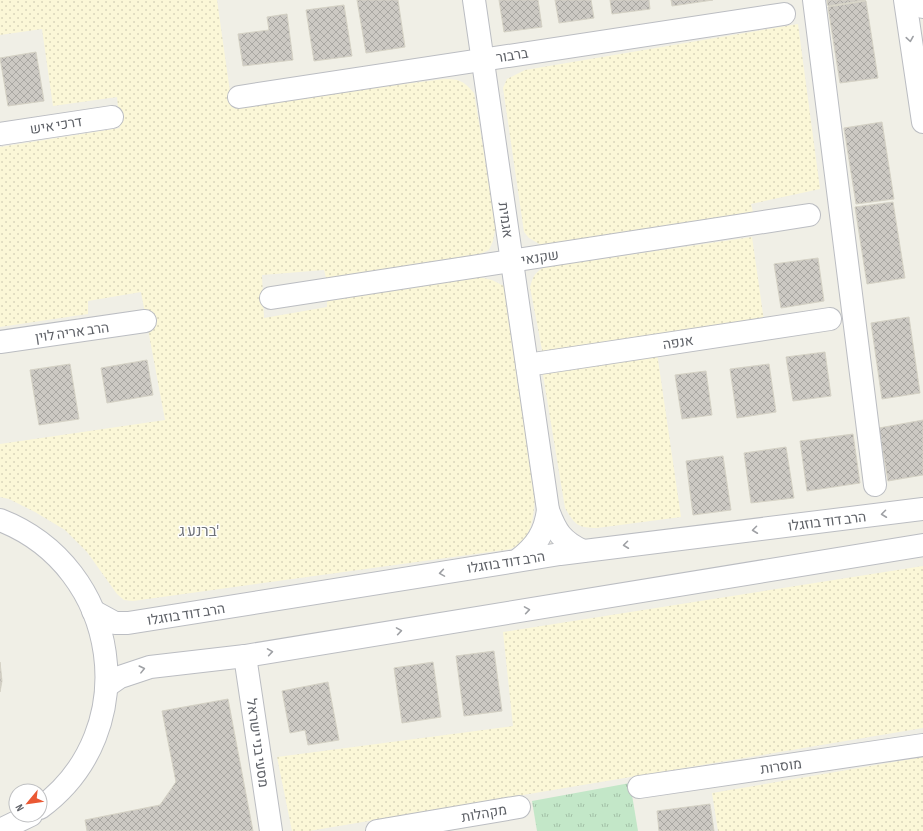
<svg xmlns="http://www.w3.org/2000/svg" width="923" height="831" font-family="'Sofia Sans Condensed',Heebo,sans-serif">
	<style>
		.sand { fill: url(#sand-dots) }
		.park { fill: url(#park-tufts) }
		.building { fill: url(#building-cross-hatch); stroke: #d5d2c5 }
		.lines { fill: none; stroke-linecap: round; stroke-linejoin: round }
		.minor-casing { stroke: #bbbdc2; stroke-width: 24 }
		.minor { stroke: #fff; stroke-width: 22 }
		.oneway { stroke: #9ea0a4 }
		.labels { text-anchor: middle; stroke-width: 3; stroke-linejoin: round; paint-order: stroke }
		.street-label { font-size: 14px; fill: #5e6167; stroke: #fff }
		.neighbourhood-label { font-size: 15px; fill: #6f7279; stroke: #fff }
	</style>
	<defs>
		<pattern id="sand-dots" width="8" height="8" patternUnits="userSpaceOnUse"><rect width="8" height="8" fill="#fbf7d7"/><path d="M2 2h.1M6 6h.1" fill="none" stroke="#dad6bb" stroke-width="1.8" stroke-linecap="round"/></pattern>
		<pattern id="park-tufts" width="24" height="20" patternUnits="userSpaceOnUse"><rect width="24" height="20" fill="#c3e7c8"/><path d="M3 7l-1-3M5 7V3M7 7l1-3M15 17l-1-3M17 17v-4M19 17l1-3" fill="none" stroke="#a2bfa6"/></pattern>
		<pattern id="building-cross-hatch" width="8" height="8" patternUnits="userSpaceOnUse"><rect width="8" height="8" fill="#ccc9c3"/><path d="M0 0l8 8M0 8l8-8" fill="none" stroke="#a9a7a2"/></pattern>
	</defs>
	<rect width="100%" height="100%" fill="#f0efe6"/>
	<!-- sand -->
	<g class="sand">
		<path d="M 0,0 L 217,0 L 232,106 L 444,79 C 459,79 464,81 474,93 L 496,225 L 493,241 L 489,250 L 480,254 L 326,278 L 324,270 L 262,275 L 264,318 L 327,307 L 327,298 L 479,277 L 492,280 L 504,286 L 535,496 C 534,510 533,532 522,542 C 519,545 514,547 511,549 L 133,601 L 124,600 L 117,594 L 87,552 L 65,530 L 35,512 L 9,499 L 0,497 L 0,444 L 165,420 L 141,292 L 88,301 L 88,314 L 0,327 L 0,147 L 120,128 L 117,97 L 53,106 L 42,29 L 0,35 Z"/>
		<polygon points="798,24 820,189 751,204 753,212 541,245 529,238 524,232 503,88 507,79 525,70"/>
		<path d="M 752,237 L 764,321 L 543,355 L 530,287 C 533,276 535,272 545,267 Z"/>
		<path d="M 657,353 L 681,517 L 597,528 C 578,528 575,525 565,508 L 542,369 Z"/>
		<polygon points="923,566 923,728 309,831 292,831 277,757 513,726 503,632"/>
		<polygon points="923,757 923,831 718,831 712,793"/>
	</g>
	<!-- park -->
	<polygon class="park" points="630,783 638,831 537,831 532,801"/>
	<!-- building -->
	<g class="building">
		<polygon points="357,0 398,0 405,47 366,53"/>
		<polygon points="499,0 538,0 542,27 504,32"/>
		<polygon points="555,0 591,0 594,18 559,23"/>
		<polygon points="610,0 649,0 650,9 612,14"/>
		<polygon points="671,0 713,0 672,6"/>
		<polygon points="827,0 866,0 828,6"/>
		<polygon points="866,1 878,78 840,83 828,7"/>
		<polygon points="344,5 352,56 314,61 306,10"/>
		<polygon points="287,14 293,60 243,66 238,34 269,30 267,17"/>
		<polygon points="36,52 44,101 8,106 0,58"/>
		<polygon points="882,122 894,199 856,204 844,128"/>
		<polygon points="893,202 905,278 867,284 855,207"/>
		<polygon points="818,258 824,301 781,308 774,264"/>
		<polygon points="909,317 920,393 882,399 871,323"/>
		<polygon points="825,352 831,396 793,401 786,357"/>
		<polygon points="147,360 153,395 107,403 101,368"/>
		<polygon points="70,364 79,419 39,425 30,370"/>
		<polygon points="769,364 776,412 737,418 730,369"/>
		<polygon points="706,371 712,415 682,419 675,375"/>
		<polygon points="923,420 923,475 888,481 879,428"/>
		<polygon points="853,434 860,483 807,491 800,441"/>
		<polygon points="786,447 794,498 751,503 744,453"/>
		<polygon points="723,456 731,510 693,515 686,461"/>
		<polygon points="494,651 502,711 464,716 456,656"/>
		<polygon points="0,662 2,681 0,692"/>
		<polygon points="433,662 441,717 402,723 394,668"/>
		<polygon points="328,682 339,740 308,745 305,730 290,733 282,691"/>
		<polygon points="228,699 253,831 87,831 85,820 160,805 176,782 162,711"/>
		<polygon points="710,804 714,831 659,831 657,811"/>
	</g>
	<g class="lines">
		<defs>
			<g id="minor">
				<path d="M 474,0 L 548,510 C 556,532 562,541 583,551"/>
				<polyline points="814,0 875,485"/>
				<polyline points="905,0 923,122"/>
				<polyline points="922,0 923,7"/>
				<polyline points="239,97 784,14"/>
				<polyline points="0,134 112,117"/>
				<polyline points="271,298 809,215"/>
				<polyline points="0,342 145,321"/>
				<polyline points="527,365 830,319"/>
				<path d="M 0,520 C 121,567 145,731 40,808"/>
				<path d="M 518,560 C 536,546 545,533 548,510"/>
				<polyline points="93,611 115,623 128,623 560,554 923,509"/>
				<polyline points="245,656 271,831"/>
				<polyline points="107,686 120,677 150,667 245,656 923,545"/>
				<polyline points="639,787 923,745"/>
				<polyline points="0,830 31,815"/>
				<polyline points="377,831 519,807"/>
			</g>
		</defs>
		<!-- minor casing -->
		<use href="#minor" class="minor-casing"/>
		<!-- minor -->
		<use href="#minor" class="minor"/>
	</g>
	<!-- one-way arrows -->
	<defs><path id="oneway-chevron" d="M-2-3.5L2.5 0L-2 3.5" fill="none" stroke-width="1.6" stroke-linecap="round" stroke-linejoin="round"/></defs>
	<g class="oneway">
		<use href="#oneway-chevron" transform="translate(910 39) rotate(81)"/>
		<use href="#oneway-chevron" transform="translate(884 514) rotate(173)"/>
		<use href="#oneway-chevron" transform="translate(755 530) rotate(173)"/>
		<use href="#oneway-chevron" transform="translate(626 545) rotate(173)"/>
		<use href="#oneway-chevron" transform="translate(442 573) rotate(171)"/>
		<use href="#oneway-chevron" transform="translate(527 610) rotate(-9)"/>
		<use href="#oneway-chevron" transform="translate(399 631) rotate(-9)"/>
		<use href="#oneway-chevron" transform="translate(270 652) rotate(-9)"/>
		<use href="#oneway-chevron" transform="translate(142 669) rotate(-14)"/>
	</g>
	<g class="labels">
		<!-- street labels -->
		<g class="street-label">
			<text transform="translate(512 55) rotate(-9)" y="5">ברבור</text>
			<text transform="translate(56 125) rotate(-9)" y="5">דרכי איש</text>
			<text transform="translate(506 220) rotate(82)" y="5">אגמית</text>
			<text transform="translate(540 257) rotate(-9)" y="5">שקנאי</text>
			<text transform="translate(72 332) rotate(-8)" y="5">הרב אריה לוין</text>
			<text transform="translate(678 342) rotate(-9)" y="5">אנפה</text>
			<text transform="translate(827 521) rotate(-7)" y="5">הרב דוד בוזגלו</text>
			<text transform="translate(506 562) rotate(-9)" y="5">הרב דוד בוזגלו</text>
			<text transform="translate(186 614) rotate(-9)" y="5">הרב דוד בוזגלו</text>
			<text transform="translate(258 743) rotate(82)" y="5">מסעי בני ישראל</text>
			<text transform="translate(781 766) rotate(-8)" y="5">מוסרות</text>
			<text transform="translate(484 813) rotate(-10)" y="5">מקהלות</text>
		</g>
		<!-- neighbourhood labels -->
		<g class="neighbourhood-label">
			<text x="199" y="536">ברנע ג'</text>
		</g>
	</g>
	<!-- north arrow -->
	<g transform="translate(28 803) rotate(241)"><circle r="19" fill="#ffffff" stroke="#bfc0c2"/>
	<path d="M0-3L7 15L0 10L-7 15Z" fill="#ea5833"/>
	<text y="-6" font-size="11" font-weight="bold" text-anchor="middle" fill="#5e6167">N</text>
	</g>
</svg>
